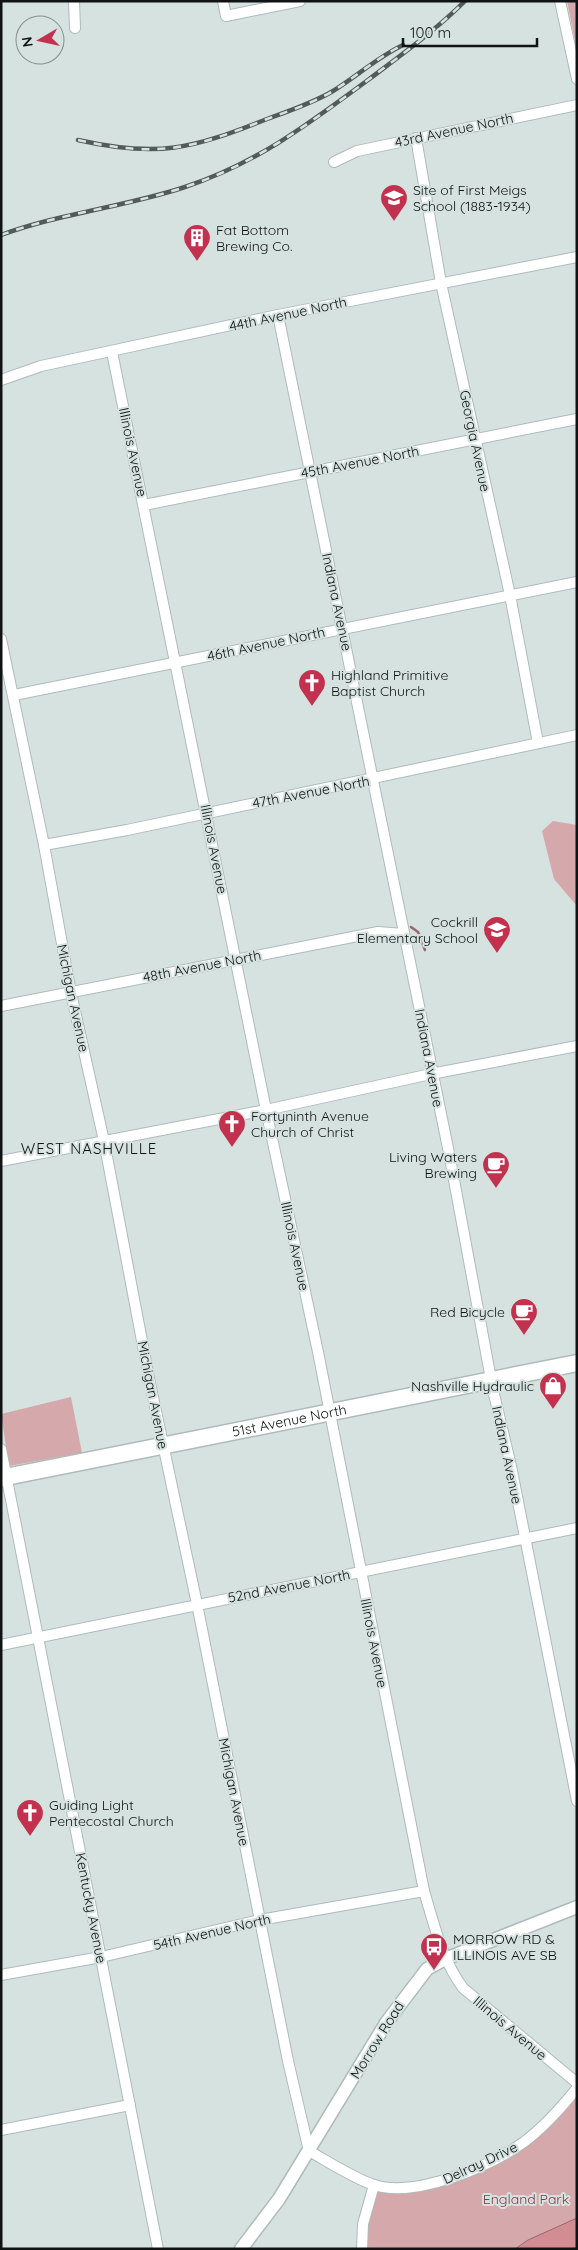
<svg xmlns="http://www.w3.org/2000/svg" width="578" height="2250" font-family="Quicksand,sans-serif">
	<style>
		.green { fill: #d5a8ab }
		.water { fill: #d28d92; stroke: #98686c }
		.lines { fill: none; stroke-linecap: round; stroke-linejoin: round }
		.stream { stroke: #98686c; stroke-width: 2.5 }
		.minor-casing { stroke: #afbbb9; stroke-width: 12 }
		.tertiary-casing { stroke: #afbbb9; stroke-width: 15 }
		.primary-casing { stroke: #afbbb9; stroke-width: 19 }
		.minor { stroke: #fff; stroke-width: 10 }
		.tertiary { stroke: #fff; stroke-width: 12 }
		.primary { stroke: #fff; stroke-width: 16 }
		.rail-casing { stroke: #535b5a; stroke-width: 4.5 }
		.rail { stroke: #d5e2e0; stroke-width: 2.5; stroke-dasharray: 8; stroke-linecap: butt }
		.labels { text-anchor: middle; stroke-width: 4; stroke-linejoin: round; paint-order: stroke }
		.street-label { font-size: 14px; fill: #0f1313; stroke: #d5e2e0 }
		.poi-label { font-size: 14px; fill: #0f1313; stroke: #d5e2e0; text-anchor: start }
		.park-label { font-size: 14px; fill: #893642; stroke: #d5e2e0 }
		.neighbourhood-label { font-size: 15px; letter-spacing: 1px; fill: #0f1313; stroke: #d5e2e0 }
	</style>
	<rect width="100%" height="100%" fill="#d5e2e0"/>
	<!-- green -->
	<g class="green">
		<polygon points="567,1 577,1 577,51"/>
		<polygon points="553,821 577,825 577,906 554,879 542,831"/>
		<polygon points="71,1397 82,1453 9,1466 1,1414"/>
		<polygon points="577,2088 577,2232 553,2249 362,2249 374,2185 417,2187 511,2150"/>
	</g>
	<!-- water -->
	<polygon class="water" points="577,2218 577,2247 572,2249 515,2249 528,2240"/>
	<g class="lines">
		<!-- stream -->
		<polyline class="stream" points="411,927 418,932 425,950"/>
		<defs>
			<g id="minor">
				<polyline points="74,1 75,28"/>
				<polyline points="223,1 226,16 300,1"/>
				<polyline points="560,1 577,79"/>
				<polyline points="416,138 441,283 510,595 538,743"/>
				<polyline points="334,162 357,151 577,105"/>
				<polyline points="278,315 449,1153 493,1390 511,1466 577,1801"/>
				<path d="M 112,352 L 266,1110 L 318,1352 L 424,1891 C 434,1924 442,1960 463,1988 L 577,2083"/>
				<polyline points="1,380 41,366 278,315 577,257"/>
				<polyline points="144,505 577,419"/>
				<path d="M 1,639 L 44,845 L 71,993 L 104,1141 L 150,1383 L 197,1604 L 288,2061 L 309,2151 C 327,2161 355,2179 374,2185 C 416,2198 489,2167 524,2142 C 544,2127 561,2108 577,2088"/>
				<polyline points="14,695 577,582"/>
				<polyline points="44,845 127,830 577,735"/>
				<polyline points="1,1006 378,932 404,934"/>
				<polyline points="1,1161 266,1110 431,1074 577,1046"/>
				<polyline points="1,1449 158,2249"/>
				<polyline points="1,1645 577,1528"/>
				<polyline points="1,1975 101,1957 260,1920 424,1891"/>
				<polyline points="1,2130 130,2105"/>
				<polyline points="362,2249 363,2224 374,2185"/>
			</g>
			<polyline id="tertiary" points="241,2249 279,2199 386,2023 427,1969 445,1959 577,1907"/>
			<g id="primary">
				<path id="s1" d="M 1,1478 L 577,1363"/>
			</g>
		</defs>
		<!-- minor casing -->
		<use href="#minor" class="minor-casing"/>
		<!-- tertiary casing -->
		<use href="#tertiary" class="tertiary-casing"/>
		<!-- primary casing -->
		<use href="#primary" class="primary-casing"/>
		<!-- minor -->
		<use href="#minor" class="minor"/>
		<!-- tertiary -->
		<use href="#tertiary" class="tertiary"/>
		<!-- primary -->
		<use href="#primary" class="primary"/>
		<defs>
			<g id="rail">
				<path d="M 78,140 C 158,158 192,149 267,119 C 289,111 313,103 333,91 C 357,76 378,57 403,45"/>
				<path d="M 1,235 C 61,213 125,207 185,187 C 257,163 307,125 368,80 C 401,55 435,31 465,1"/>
			</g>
		</defs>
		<!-- rail casing -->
		<use href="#rail" class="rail-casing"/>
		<!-- rail -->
		<use href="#rail" class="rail"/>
	</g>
	<!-- icons -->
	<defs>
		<symbol id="school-pin" viewBox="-11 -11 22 30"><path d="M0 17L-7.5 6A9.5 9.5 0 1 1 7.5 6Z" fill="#c2314e" stroke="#d5e2e0"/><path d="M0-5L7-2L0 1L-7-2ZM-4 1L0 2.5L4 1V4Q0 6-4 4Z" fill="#fff"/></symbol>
		<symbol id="building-pin" viewBox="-11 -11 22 30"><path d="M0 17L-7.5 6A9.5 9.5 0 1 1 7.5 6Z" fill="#c2314e" stroke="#d5e2e0"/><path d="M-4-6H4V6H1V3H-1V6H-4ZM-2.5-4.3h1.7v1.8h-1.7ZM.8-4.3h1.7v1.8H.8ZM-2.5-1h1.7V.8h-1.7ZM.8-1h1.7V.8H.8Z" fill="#fff"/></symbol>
		<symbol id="church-pin" viewBox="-11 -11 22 30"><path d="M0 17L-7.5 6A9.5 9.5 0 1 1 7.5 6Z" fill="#c2314e" stroke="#d5e2e0"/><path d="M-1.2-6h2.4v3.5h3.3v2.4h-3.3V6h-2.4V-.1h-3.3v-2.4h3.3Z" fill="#fff"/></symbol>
		<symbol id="cafe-pin" viewBox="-11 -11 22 30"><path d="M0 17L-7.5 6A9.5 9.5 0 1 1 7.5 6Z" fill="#c2314e" stroke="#d5e2e0"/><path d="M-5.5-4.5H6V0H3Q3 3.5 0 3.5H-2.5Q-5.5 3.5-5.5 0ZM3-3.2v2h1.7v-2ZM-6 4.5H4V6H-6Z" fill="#fff"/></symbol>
		<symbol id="shop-pin" viewBox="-11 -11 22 30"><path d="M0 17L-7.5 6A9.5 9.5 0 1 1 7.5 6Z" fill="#c2314e" stroke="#d5e2e0"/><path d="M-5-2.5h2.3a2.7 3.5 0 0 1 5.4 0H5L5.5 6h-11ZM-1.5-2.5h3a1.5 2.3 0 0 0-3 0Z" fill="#fff"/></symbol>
		<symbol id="bus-pin" viewBox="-11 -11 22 30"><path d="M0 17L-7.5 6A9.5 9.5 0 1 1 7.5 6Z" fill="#c2314e" stroke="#d5e2e0"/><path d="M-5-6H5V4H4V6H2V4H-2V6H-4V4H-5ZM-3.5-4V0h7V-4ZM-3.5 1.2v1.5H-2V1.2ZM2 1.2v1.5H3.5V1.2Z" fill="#fff"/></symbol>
	</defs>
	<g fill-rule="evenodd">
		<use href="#school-pin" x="378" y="182" width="32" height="43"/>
		<use href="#building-pin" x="181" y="222" width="32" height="43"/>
		<use href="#church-pin" x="296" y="667" width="32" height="43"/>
		<use href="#school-pin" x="481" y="914" width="32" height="43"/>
		<use href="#church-pin" x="216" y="1108" width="32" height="43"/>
		<use href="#cafe-pin" x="480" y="1149" width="32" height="43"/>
		<use href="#cafe-pin" x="508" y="1296" width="32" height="43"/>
		<use href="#shop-pin" x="537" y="1370" width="32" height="43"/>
		<use href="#church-pin" x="14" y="1797" width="32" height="43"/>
		<use href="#bus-pin" x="418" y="1931" width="32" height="43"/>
	</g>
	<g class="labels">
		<!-- street labels -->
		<g class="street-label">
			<text transform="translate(454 130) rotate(-12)" y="5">43rd Avenue North</text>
			<text transform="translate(288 314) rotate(-12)" y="5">44th Avenue North</text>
			<text transform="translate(475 441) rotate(78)" y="5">Georgia Avenue</text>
			<text transform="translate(133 452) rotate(78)" y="5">Illinois Avenue</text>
			<text transform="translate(360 462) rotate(-11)" y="5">45th Avenue North</text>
			<text transform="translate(337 602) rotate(78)" y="5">Indiana Avenue</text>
			<text transform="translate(266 644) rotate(-12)" y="5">46th Avenue North</text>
			<text transform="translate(311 792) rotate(-11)" y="5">47th Avenue North</text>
			<text transform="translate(214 849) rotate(79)" y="5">Illinois Avenue</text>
			<text transform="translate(202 966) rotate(-11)" y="5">48th Avenue North</text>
			<text transform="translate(73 998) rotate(78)" y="5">Michigan Avenue</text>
			<text transform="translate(429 1058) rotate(79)" y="5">Indiana Avenue</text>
			<text transform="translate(295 1246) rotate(78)" y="5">Illinois Avenue</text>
			<text transform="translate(153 1395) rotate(79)" y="5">Michigan Avenue</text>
			<text dy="5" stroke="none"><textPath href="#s1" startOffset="294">51st Avenue North</textPath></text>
			<text transform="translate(507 1455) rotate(78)" y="5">Indiana Avenue</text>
			<text transform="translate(289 1586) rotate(-11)" y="5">52nd Avenue North</text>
			<text transform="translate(374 1643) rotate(79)" y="5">Illinois Avenue</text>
			<text transform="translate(234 1792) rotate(79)" y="5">Michigan Avenue</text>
			<text transform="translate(91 1908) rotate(79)" y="5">Kentucky Avenue</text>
			<text transform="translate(212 1932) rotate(-13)" y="5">54th Avenue North</text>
			<text transform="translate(510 2028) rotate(40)" y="5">Illinois Avenue</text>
			<text transform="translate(377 2040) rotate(-58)" y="5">Morrow Road</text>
			<text transform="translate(480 2163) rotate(-25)" y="5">Delray Drive</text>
		</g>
		<!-- poi labels -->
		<g class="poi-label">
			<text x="413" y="195">Site of First Meigs<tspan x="413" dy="16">School (1883-1934)</tspan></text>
			<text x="216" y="235">Fat Bottom<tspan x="216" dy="16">Brewing Co.</tspan></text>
			<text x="331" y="680">Highland Primitive<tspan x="331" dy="16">Baptist Church</tspan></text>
			<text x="478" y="927" text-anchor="end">Cockrill<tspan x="478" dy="16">Elementary School</tspan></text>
			<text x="251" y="1121">Fortyninth Avenue<tspan x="251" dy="16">Church of Christ</tspan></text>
			<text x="477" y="1162" text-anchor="end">Living Waters<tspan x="477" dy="16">Brewing</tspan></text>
			<text x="505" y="1317" text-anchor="end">Red Bicycle</text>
			<text x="534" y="1391" text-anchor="end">Nashville Hydraulic</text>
			<text x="49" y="1810">Guiding Light<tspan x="49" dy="16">Pentecostal Church</tspan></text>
			<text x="453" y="1944">MORROW RD &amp;<tspan x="453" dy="16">ILLINOIS AVE SB</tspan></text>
		</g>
		<!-- park labels -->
		<g class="park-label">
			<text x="526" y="2204">England Park</text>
		</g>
		<!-- neighbourhood labels -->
		<g class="neighbourhood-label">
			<text x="89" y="1154">WEST NASHVILLE</text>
		</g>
	</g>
	<!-- border -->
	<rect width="578" height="2250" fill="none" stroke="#0f1313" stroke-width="5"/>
	<!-- north arrow -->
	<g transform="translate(40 40) rotate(261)"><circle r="24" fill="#d5e2e0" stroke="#868f8e"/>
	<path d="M0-4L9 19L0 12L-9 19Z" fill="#c2314e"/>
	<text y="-8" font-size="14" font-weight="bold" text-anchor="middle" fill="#0f1313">N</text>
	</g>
	<!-- scale -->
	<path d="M403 38v8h134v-8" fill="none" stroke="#0f1313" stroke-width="2.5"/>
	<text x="410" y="38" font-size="15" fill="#0f1313" stroke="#d5e2e0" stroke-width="4" paint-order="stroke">100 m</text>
</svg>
